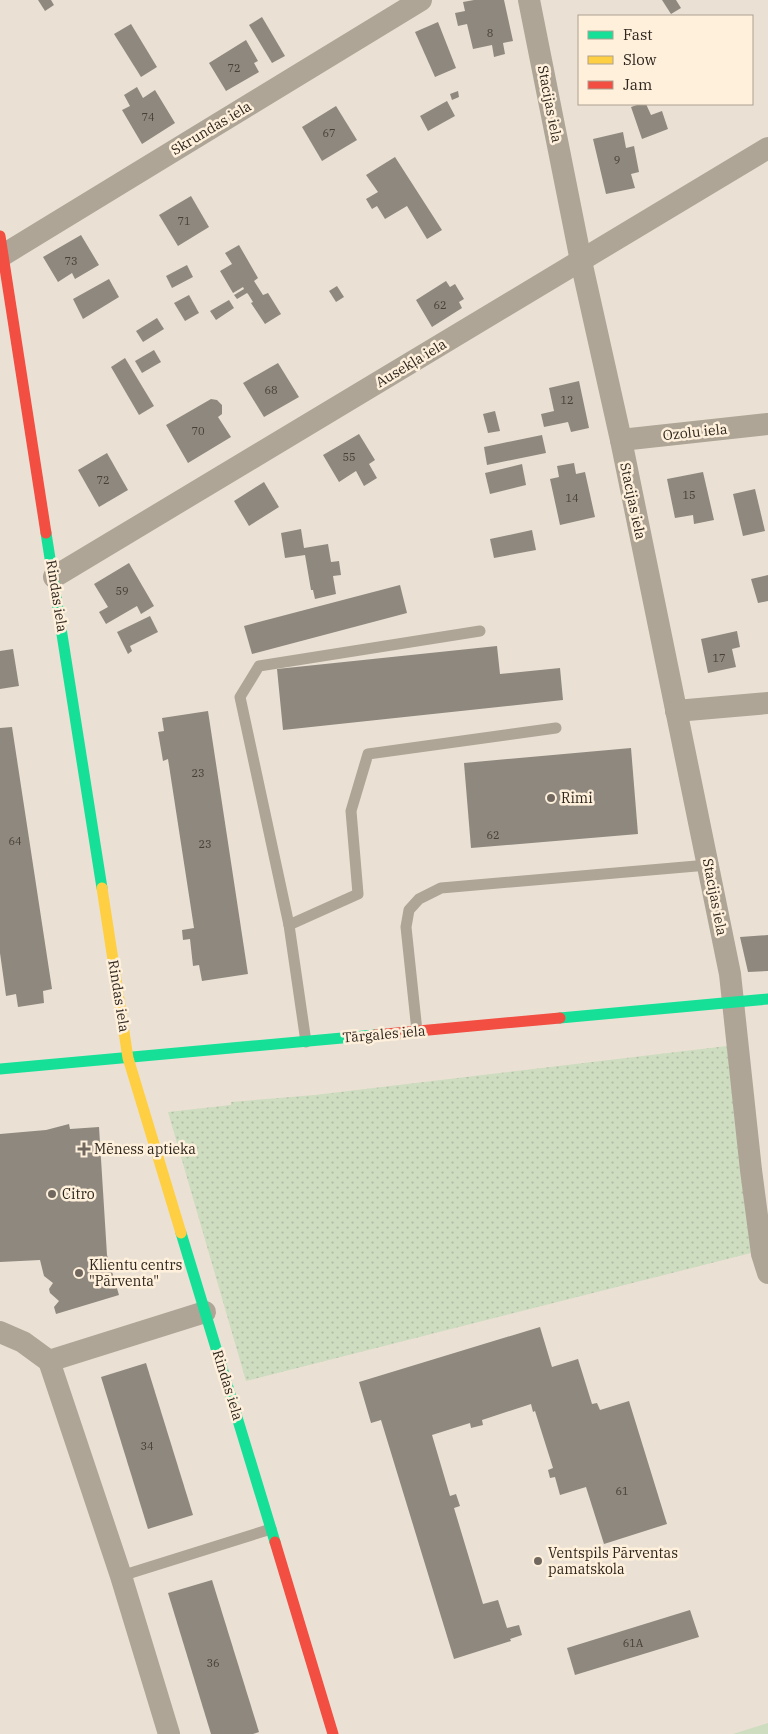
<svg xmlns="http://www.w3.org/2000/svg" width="768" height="1734" font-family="'IBM Plex Serif',serif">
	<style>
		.park { fill: url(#park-dots) }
		.pitch { fill: #cedcc0 }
		.building { fill: #8f887e }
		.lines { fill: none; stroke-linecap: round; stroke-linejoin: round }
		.lane { stroke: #aea596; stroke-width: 11 }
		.street { stroke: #aea596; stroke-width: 22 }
		.fast { stroke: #16e098; stroke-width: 11 }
		.slow { stroke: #ffcf43; stroke-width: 11 }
		.jam { stroke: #f24e42; stroke-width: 11 }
		.poi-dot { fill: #70685e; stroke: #fff0dc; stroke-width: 2 }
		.labels { text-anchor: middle; stroke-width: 5; stroke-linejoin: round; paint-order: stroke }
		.number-label { font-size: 11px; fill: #463f36 }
		.street-label { font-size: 14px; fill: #2e271e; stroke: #fff0dc }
		.poi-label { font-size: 14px; fill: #2e271e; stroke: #fff0dc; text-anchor: start }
	</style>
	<defs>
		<pattern id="park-dots" width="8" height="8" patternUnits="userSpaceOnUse" patternTransform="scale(1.25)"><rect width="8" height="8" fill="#cedcc0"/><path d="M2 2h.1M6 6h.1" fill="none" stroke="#b1bda5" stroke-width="1.8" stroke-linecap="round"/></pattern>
	</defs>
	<rect width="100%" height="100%" fill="#eae1d4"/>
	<!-- park -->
	<polygon class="park" points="727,1046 751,1253 246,1381 168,1112 231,1105 231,1102 315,1095"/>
	<!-- pitch -->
	<polygon class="pitch" points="768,1723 768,1734 733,1734"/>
	<!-- building -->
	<g class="building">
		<polygon points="38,0 51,0 54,5 45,11"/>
		<polygon points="474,0 504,0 513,41 503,43 505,54 494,57 492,45 473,49 467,24 458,26 455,13 465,11 463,2"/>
		<polygon points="662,0 676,0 681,8 671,14"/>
		<polygon points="262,17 285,56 272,63 249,25"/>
		<polygon points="438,22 456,68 435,77 415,32"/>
		<polygon points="131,24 157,67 141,77 114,34"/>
		<polygon points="246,40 258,61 254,63 259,72 226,91 209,63"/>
		<polygon points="137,87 143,98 155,90 175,123 142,144 122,110 130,106 124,95"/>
		<polygon points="458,91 459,97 452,100 450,94"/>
		<polygon points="447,101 455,116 428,131 420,116"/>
		<polygon points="640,104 646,104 651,115 662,111 668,129 642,139 631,107"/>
		<polygon points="336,106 357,140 322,161 302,127"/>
		<polygon points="623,132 626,148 634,146 639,172 631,174 635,188 606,194 593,139"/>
		<polygon points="395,157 442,230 427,239 407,206 385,219 377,206 372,209 366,199 378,192 366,175"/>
		<polygon points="191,196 209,227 178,246 159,215"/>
		<polygon points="81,235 99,265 75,279 72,273 58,282 43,257"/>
		<polygon points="239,245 258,278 254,281 263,295 268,293 281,314 265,324 251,303 253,302 248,294 247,293 237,299 234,295 244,289 243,287 233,293 220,271 232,264 225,253"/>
		<polygon points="187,265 193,277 172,288 166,276"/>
		<polygon points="109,279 119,297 83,319 73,299"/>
		<polygon points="446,281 450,287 455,284 464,299 459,302 462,308 432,327 416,300"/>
		<polygon points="337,286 344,297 336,302 329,291"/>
		<polygon points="189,295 199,313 185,321 174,303"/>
		<polygon points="229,300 234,308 216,320 210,311"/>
		<polygon points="157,318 164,329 143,342 136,331"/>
		<polygon points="154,350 161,362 142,373 135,361"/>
		<polygon points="125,358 154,406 139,415 111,367"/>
		<polygon points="278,363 299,397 264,417 243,383"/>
		<polygon points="579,381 589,428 571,432 568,422 544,427 541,414 554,411 549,388"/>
		<polygon points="211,399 217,400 222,405 222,414 218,417 231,437 188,463 166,425"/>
		<polygon points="495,411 500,431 488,433 483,414"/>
		<polygon points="359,434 375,460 369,464 377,478 364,486 356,471 339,482 323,455"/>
		<polygon points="542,435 546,453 487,465 484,447"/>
		<polygon points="107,453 128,490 99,507 78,470"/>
		<polygon points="574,463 576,474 585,472 595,517 560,525 550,479 559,477 557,466"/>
		<polygon points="522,464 526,485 490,494 485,473"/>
		<polygon points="703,472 714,520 694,524 693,515 675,518 667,479"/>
		<polygon points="264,482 279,507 249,526 234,501"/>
		<polygon points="755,489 765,531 743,536 733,494"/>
		<polygon points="301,529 304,548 328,544 331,562 339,561 341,575 333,576 336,594 315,599 313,590 311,590 305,555 285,558 281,533"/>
		<polygon points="532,530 536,550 494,558 490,539"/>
		<polygon points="129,563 154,606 141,614 137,606 106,624 99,612 108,607 94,584"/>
		<polygon points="768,575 768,601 758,603 751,579"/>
		<polygon points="400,585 407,613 252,654 244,626"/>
		<polygon points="150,616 158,632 130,646 132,651 128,654 117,632"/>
		<polygon points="737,631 740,647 732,649 736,667 708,673 701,639"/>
		<polygon points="497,646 500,674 560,668 563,700 283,730 277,669"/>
		<polygon points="13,649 19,686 0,689 0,651"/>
		<polygon points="208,711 248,974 202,981 199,965 193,966 190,939 183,940 182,930 194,928 168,759 163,761 158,732 164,731 162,718"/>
		<polygon points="12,727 52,989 43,991 44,1003 18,1007 16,994 6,996 0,953 0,728"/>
		<polygon points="631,748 638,834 471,848 464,763"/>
		<polygon points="768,935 768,971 748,972 740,937"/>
		<polygon points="69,1124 70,1129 99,1127 107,1255 119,1295 56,1314 54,1307 59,1301 50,1293 49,1289 53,1283 44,1276 40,1260 0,1262 0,1134 46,1130"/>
		<polygon points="540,1327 552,1367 578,1359 592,1404 597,1403 600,1410 629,1401 667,1524 604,1544 586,1487 560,1495 555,1477 550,1478 548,1470 553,1468 535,1411 533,1412 531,1404 482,1420 483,1425 471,1428 470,1423 432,1435 450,1496 456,1494 460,1506 454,1508 483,1604 498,1600 507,1628 519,1625 522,1635 510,1639 511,1641 454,1659 381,1420 371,1423 359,1382"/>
		<polygon points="146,1363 193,1515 148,1529 101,1377"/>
		<polygon points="212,1580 259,1732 253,1734 211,1734 168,1593"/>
		<polygon points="690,1610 699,1637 575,1675 567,1648"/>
	</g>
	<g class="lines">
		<!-- lane -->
		<g class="lane">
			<polyline points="289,925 358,894 351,811 368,754 556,728"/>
			<polyline points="417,1031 406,927 409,910 419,899 441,888 708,865"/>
			<polyline points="306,1042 289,925 240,697 259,666 480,631"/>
			<polyline points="121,1576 271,1529"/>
		</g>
		<!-- street -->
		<g class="street">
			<polyline points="529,0 581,261 621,440 730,974 751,1170 762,1254 768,1273"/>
			<polyline points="3,255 421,0"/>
			<polyline points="621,440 768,424"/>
			<polyline points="54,577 768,148"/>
			<polyline points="676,711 768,703"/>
			<polyline points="0,1332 23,1342 49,1361 121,1576 169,1734"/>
			<polyline points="49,1361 205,1312"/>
		</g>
		<!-- fast -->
		<g class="fast">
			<polyline points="46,533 102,888"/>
			<polyline points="560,1018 768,999"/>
			<polyline points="0,1069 375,1035"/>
			<polyline points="181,1233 275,1542"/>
		</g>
		<!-- slow -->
		<polyline class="slow" points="102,888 128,1058 181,1233"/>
		<!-- jam -->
		<g class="jam">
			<polyline points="0,236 46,533"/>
			<polyline points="375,1035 560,1018"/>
			<polyline points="275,1542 333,1734"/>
		</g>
	</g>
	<!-- markers -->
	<g class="poi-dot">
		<circle cx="551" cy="798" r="5"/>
		<path d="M81.5 1141.5h5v5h5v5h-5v5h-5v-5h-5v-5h5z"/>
		<circle cx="52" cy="1194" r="5"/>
		<circle cx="79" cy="1273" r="5"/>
		<circle cx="538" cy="1561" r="5"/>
	</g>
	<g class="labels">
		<!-- number labels -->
		<g class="number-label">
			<text x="490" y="37">8</text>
			<text x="234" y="72">72</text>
			<text x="148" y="121">74</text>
			<text x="329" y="137">67</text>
			<text x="617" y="164">9</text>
			<text x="184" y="225">71</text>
			<text x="71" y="265">73</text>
			<text x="440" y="309">62</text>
			<text x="271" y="394">68</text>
			<text x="567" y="404">12</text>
			<text x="198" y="435">70</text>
			<text x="349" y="461">55</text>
			<text x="103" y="484">72</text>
			<text x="689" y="499">15</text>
			<text x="572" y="502">14</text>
			<text x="122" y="595">59</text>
			<text x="719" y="662">17</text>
			<text x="198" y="777">23</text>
			<text x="493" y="839">62</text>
			<text x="15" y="845">64</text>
			<text x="205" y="848">23</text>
			<text x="147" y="1450">34</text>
			<text x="622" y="1495">61</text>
			<text x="633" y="1647">61A</text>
			<text x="213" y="1667">36</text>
		</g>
		<!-- street labels -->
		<g class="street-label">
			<text transform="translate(550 104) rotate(79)" y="5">Stacijas iela</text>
			<text transform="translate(211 128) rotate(-31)" y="5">Skrundas iela</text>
			<text transform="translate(411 363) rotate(-31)" y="5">Ausekļa iela</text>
			<text transform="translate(695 432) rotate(-6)" y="5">Ozolu iela</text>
			<text transform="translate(633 501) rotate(78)" y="5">Stacijas iela</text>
			<text transform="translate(57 596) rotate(81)" y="5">Rindas iela</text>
			<text transform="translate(715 897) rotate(79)" y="5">Stacijas iela</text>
			<text transform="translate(119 996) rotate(81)" y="5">Rindas iela</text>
			<text transform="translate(384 1034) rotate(-5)" y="5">Tārgales iela</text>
			<text transform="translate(228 1385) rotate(73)" y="5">Rindas iela</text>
		</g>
		<!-- poi labels -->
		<g class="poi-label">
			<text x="561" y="803">Rimi</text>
			<text x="94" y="1154">Mēness aptieka</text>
			<text x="62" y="1199">Citro</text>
			<text x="89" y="1270">Klientu centrs<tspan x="89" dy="16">"Pārventa"</tspan></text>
			<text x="548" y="1558">Ventspils Pārventas<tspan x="548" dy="16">pamatskola</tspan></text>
		</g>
	</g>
	<!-- legend -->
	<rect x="578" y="15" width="175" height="90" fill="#fff0dc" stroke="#aba090"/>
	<rect x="588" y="31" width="25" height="8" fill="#16e098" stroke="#aba090"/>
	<text x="623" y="40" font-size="15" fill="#2e271e">Fast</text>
	<rect x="588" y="56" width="25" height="8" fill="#ffcf43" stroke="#aba090"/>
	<text x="623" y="65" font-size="15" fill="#2e271e">Slow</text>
	<rect x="588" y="81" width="25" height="8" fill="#f24e42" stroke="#aba090"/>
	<text x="623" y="90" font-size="15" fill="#2e271e">Jam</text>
</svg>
